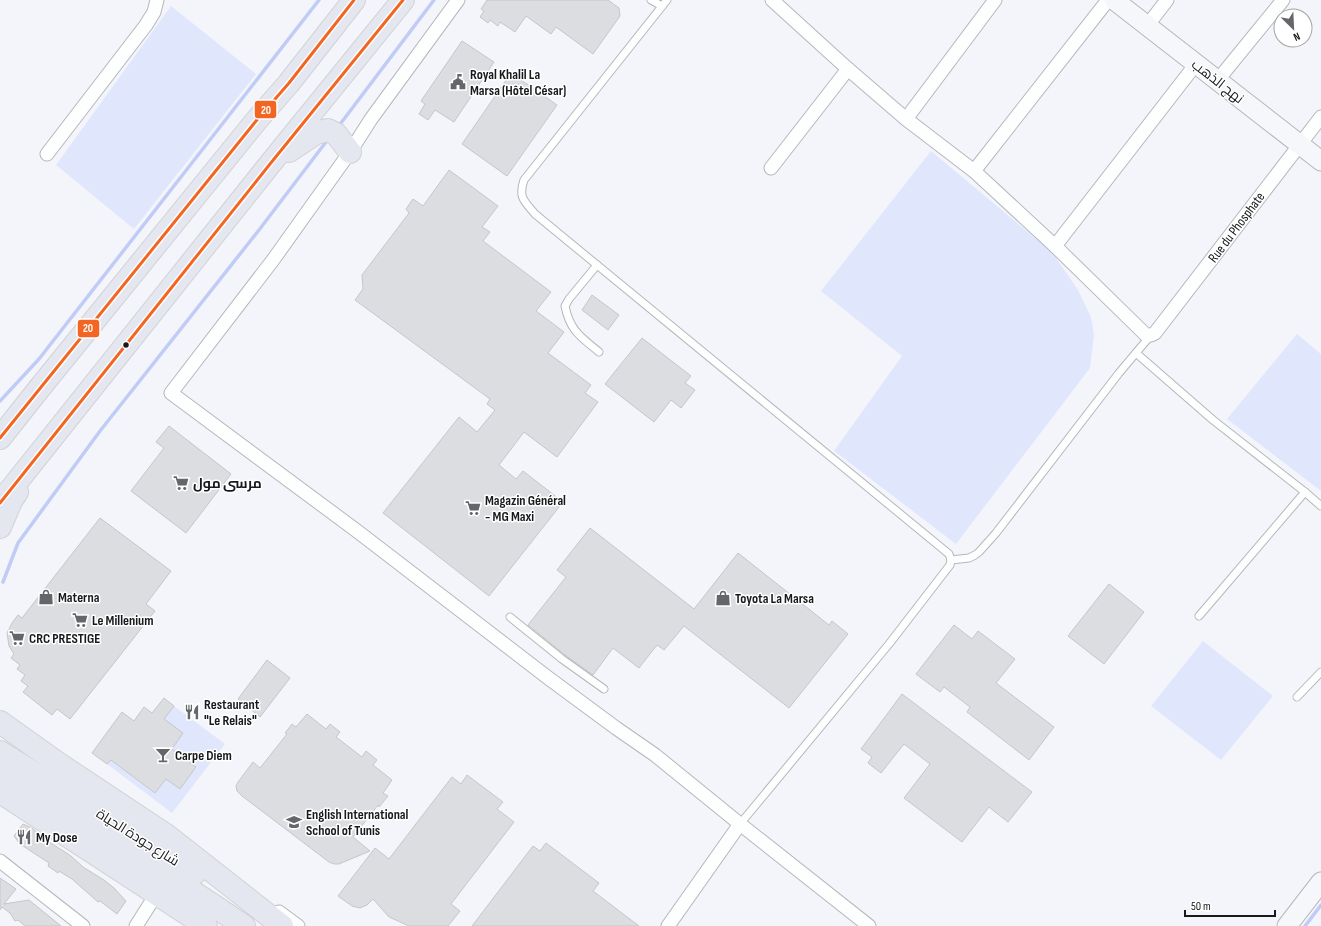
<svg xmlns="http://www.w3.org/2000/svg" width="1321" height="926" font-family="'Sofia Sans Condensed',Cairo,sans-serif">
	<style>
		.green { fill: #e0e7fd }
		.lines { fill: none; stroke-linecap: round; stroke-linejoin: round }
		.stream { stroke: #c0ccf5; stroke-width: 3.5 }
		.building { fill: #dcdde1; stroke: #c5c6ca }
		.lane-casing { stroke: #b6b7bb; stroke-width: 9 }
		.street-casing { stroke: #b6b7bb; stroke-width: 15 }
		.secondary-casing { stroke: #b6b7bb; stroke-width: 21 }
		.highway-casing { stroke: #d1d2d4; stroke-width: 24 }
		.lane { stroke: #fdfefe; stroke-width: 7 }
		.street { stroke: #fdfefe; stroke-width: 13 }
		.secondary { stroke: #f6f7fa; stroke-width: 19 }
		.highway { stroke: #e4e7ef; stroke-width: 22 }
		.bus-1-casing { stroke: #fff; stroke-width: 6 }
		.bus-1 { stroke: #f26522; stroke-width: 3 }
		.bus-dot { fill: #18191c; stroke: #fff; stroke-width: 1.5 }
		.labels { text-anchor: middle; stroke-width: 3; stroke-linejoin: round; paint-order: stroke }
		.poi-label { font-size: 14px; font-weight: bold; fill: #18191c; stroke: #fff; text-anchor: start }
		.street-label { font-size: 14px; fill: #18191c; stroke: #fff }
		.line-badge { stroke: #fff; stroke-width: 1.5 }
		.badge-label { font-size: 11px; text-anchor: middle; font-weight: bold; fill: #fff }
	</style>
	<rect width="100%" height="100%" fill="#f4f5fb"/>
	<!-- green -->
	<g class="green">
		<polygon points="171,6 256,74 134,229 56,165"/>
		<polygon points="931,151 1052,252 1078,290 1091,317 1094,335 1090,368 956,544 834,451 902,356 821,291"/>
		<polygon points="1297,334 1321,354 1321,491 1227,419"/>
		<polygon points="1203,641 1273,696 1221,760 1151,706"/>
		<polygon points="174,706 225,744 172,813 107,764 111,760 155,793 166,779 180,789 196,767 172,749 183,733 164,719"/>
	</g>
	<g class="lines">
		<!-- stream -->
		<g class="stream">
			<polyline points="341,123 434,0"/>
			<polyline points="0,401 39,359 319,0"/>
			<polyline points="3,582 18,543 100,431 259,230 329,138"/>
			<polyline points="1305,926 1321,905"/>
		</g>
	</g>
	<!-- building -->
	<g class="building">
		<polygon points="487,0 608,0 619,8 620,16 593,54 556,27 551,34 526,16 515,32 500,22 498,26 490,20 488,23 480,17 484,11 481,9"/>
		<polygon points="462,41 494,62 454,122 435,110 428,120 419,114 425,104 421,101"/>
		<polygon points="511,73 557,105 507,176 462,144"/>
		<polygon points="449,170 498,206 482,227 490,232 483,241 551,292 536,311 564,332 548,353 591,385 585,393 598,402 557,457 524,432 499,465 516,479 523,471 563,502 489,596 383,513 459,417 477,432 495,410 487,404 490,399 355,300 363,289 362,275 409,213 406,209 413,199 423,206"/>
		<polygon points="592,295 619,315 608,330 582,310"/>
		<polygon points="642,338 691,376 685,383 695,390 681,408 671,400 654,422 605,384"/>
		<polygon points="169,426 231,474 186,533 131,491 164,448 156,442"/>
		<polygon points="100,518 171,571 146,604 155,611 70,719 57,709 52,715 23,692 28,686 21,681 25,675 17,669 20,665 11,658 14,654 9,646 7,633 12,623 18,615 22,618"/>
		<polygon points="590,528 694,609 738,553 829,625 832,621 848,634 789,708 684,626 664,650 657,645 639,668 613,648 593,675 565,655 528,625 566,577 557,570"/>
		<polygon points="1109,584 1144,612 1104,664 1068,636"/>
		<polygon points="954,625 972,639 978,631 1015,659 996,683 1054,727 1029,760 967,712 970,707 944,687 940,692 916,674"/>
		<polygon points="267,660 290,678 260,717 238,699"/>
		<polygon points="902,694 1032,792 1008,822 989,807 962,842 904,798 930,764 904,744 881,773 868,763 872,757 861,749"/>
		<polygon points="164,698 174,706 164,719 183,733 172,749 196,767 180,789 166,779 155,793 111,760 107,764 92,753 122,712 134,721 144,707 152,713"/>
		<polygon points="307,714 326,729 330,724 340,732 336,737 362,757 366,751 377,760 373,765 392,780 383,793 388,796 379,807 378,805 353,837 370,851 339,864 334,864 329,862 242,796 237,791 236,786 238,782 253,762 260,768 287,734 285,733 292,724 296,727"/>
		<polygon points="467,775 503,802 497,809 514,822 451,904 460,911 448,926 409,926 389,917 373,899 367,905 360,908 352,906 338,896 375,848 389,859 452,777 461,784"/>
		<polygon points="23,824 32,828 43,838 71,856 83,867 104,880 114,888 126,901 117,914 100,901 98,902 72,879 59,871 58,873 48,866 49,863 20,844 14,836"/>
		<polygon points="546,843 599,883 593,891 639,926 472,926 533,846 540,851"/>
		<polygon points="0,878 16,889 4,904 29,900 61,926 25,926 18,920 15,921 10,913 2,907 0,910"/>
	</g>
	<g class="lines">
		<defs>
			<g id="lane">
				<polyline points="651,0 662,6"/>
				<path d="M 667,0 L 524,180 C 518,197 524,201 535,214 L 949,554 L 951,560 L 950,565 L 889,644 L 740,824"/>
				<path d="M 597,265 L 569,299 L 565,306 C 570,331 581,337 599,352"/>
				<polyline points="1136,353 1213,420 1305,492 1321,506"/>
				<polyline points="951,560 969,558 975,555 979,552 996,533 1119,373 1151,335"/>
				<polyline points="1199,616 1305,492"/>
				<polyline points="510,617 562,659 604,689"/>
				<polyline points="1297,697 1321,672"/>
			</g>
			<g id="street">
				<polyline points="458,0 371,119 350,152 273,260 171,393 357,531 547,677 616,728 655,755 740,824 869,926"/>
				<polyline points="772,0 848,69 906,119 974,171 1055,246 1146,335 1151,335 1155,333 1321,117"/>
				<polyline points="1147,26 1167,0"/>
				<polyline points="1217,81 1283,0"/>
				<polyline points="906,119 995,0"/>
				<polyline points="47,154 146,25 154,12 157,0"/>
				<polyline points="771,168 848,69"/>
				<polyline points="974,171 1108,0"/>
				<polyline points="1055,246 1196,64"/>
				<polyline points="0,861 83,926"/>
				<polyline points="279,912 298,926"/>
				<polyline points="136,926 157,893"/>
				<polyline points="668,926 740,824"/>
			</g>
			<g id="secondary">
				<polyline points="1114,0 1321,161"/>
				<polyline points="1287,926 1321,882"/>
			</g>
			<g id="highway">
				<polyline points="289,151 316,133 328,130 336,134 350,152"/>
				<polyline points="0,438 38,390 256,121 289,83 354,0"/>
				<polyline points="0,503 270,164 403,0"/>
				<polyline points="0,527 11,501 17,492"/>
				<polyline points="0,722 59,764 166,835 282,926"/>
				<polyline points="0,752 195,873"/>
				<path d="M 0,774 C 84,821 164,872 244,926"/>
				<polyline points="0,792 206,926"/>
			</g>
		</defs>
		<!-- lane casing -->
		<use href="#lane" class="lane-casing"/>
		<!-- street casing -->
		<use href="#street" class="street-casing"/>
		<!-- secondary casing -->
		<use href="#secondary" class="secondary-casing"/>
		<!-- highway casing -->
		<use href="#highway" class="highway-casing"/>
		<!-- lane -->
		<use href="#lane" class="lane"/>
		<!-- street -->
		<use href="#street" class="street"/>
		<!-- secondary -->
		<use href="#secondary" class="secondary"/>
		<!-- highway -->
		<use href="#highway" class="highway"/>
		<defs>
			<g id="bus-1">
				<polyline points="0,438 256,121 289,83 354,0"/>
				<polyline points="0,503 270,164 403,0"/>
			</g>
		</defs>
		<!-- bus-1 casing -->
		<use href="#bus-1" class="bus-1-casing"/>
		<!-- bus-1 -->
		<use href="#bus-1" class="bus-1"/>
	</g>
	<!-- icons -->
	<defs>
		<symbol id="civic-bare" viewBox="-9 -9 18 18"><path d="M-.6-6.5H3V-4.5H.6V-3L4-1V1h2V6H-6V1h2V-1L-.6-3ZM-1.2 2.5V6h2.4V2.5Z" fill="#65666a" stroke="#fff" stroke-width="2.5" paint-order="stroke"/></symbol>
		<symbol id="supermarket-bare" viewBox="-9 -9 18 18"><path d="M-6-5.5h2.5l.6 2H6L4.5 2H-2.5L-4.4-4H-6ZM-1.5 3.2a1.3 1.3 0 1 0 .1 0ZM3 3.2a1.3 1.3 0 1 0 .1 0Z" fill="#65666a" stroke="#fff" stroke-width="2.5" paint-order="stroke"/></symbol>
		<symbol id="shop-bare" viewBox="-9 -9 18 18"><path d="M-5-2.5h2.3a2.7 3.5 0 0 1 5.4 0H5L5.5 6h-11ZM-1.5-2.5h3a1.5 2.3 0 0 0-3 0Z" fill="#65666a" stroke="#fff" stroke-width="2.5" paint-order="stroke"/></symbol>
		<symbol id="restaurant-bare" viewBox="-9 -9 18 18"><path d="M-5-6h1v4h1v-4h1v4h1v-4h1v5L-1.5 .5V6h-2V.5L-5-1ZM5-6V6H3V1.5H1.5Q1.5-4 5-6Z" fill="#65666a" stroke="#fff" stroke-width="2.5" paint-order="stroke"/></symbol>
		<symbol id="bar-bare" viewBox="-9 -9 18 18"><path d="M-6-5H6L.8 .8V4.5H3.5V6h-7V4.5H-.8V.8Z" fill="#65666a" stroke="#fff" stroke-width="2.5" paint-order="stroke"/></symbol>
		<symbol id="school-bare" viewBox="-9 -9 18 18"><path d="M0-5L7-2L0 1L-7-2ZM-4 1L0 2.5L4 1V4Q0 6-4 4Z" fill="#65666a" stroke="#fff" stroke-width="2.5" paint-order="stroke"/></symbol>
	</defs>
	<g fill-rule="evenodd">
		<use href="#civic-bare" x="447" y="71" width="22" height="22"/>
		<use href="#supermarket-bare" x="170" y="472" width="22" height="22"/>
		<use href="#supermarket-bare" x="462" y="497" width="22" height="22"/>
		<use href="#shop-bare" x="35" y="586" width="22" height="22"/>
		<use href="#shop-bare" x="712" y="587" width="22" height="22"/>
		<use href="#supermarket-bare" x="69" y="609" width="22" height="22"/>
		<use href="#supermarket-bare" x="6" y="627" width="22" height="22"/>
		<use href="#restaurant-bare" x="181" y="701" width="22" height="22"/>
		<use href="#bar-bare" x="152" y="744" width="22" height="22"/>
		<use href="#school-bare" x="283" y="811" width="22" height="22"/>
		<use href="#restaurant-bare" x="13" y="826" width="22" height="22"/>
	</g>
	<!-- markers -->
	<circle class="bus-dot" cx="126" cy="345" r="3.5"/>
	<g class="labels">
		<!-- poi labels -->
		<g class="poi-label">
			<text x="470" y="79">Royal Khalil La<tspan x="470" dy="16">Marsa (Hôtel César)</tspan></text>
			<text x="193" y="488">مرسى مول</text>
			<text x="485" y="505">Magazin Général<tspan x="485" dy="16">- MG Maxi</tspan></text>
			<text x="58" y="602">Materna</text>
			<text x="735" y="603">Toyota La Marsa</text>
			<text x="92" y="625">Le Millenium</text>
			<text x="29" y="643">CRC PRESTIGE</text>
			<text x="204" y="709">Restaurant<tspan x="204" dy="16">"Le Relais"</tspan></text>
			<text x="175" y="760">Carpe Diem</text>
			<text x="306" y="819">English International<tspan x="306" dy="16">School of Tunis</tspan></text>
			<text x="36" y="842">My Dose</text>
		</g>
		<!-- street labels -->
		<g class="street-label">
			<text transform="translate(1218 81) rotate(38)" y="5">نهج الذهب</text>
			<text transform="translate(1236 227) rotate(-53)" y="5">Rue du Phosphate</text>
			<text transform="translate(138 837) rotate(32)" y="5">شارع جودة الحياة</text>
		</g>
	</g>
	<g class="line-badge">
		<rect x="254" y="100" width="23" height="19" rx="4" fill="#f26522"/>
		<rect x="77" y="319" width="23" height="19" rx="4" fill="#f26522"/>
	</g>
	<g class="badge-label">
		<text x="266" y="114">20</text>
		<text x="88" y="332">20</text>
	</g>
	<!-- north arrow -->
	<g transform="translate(1293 28) rotate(156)"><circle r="19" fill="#ffffff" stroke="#a3a3a4"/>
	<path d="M0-3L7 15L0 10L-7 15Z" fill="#65666a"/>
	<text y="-6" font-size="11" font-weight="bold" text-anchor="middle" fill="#18191c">N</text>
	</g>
	<!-- scale -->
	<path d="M1185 910v6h90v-6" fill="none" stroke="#18191c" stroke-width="2"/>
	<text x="1191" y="910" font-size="12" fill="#18191c" stroke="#ffffff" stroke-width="3" paint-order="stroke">50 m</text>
</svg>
